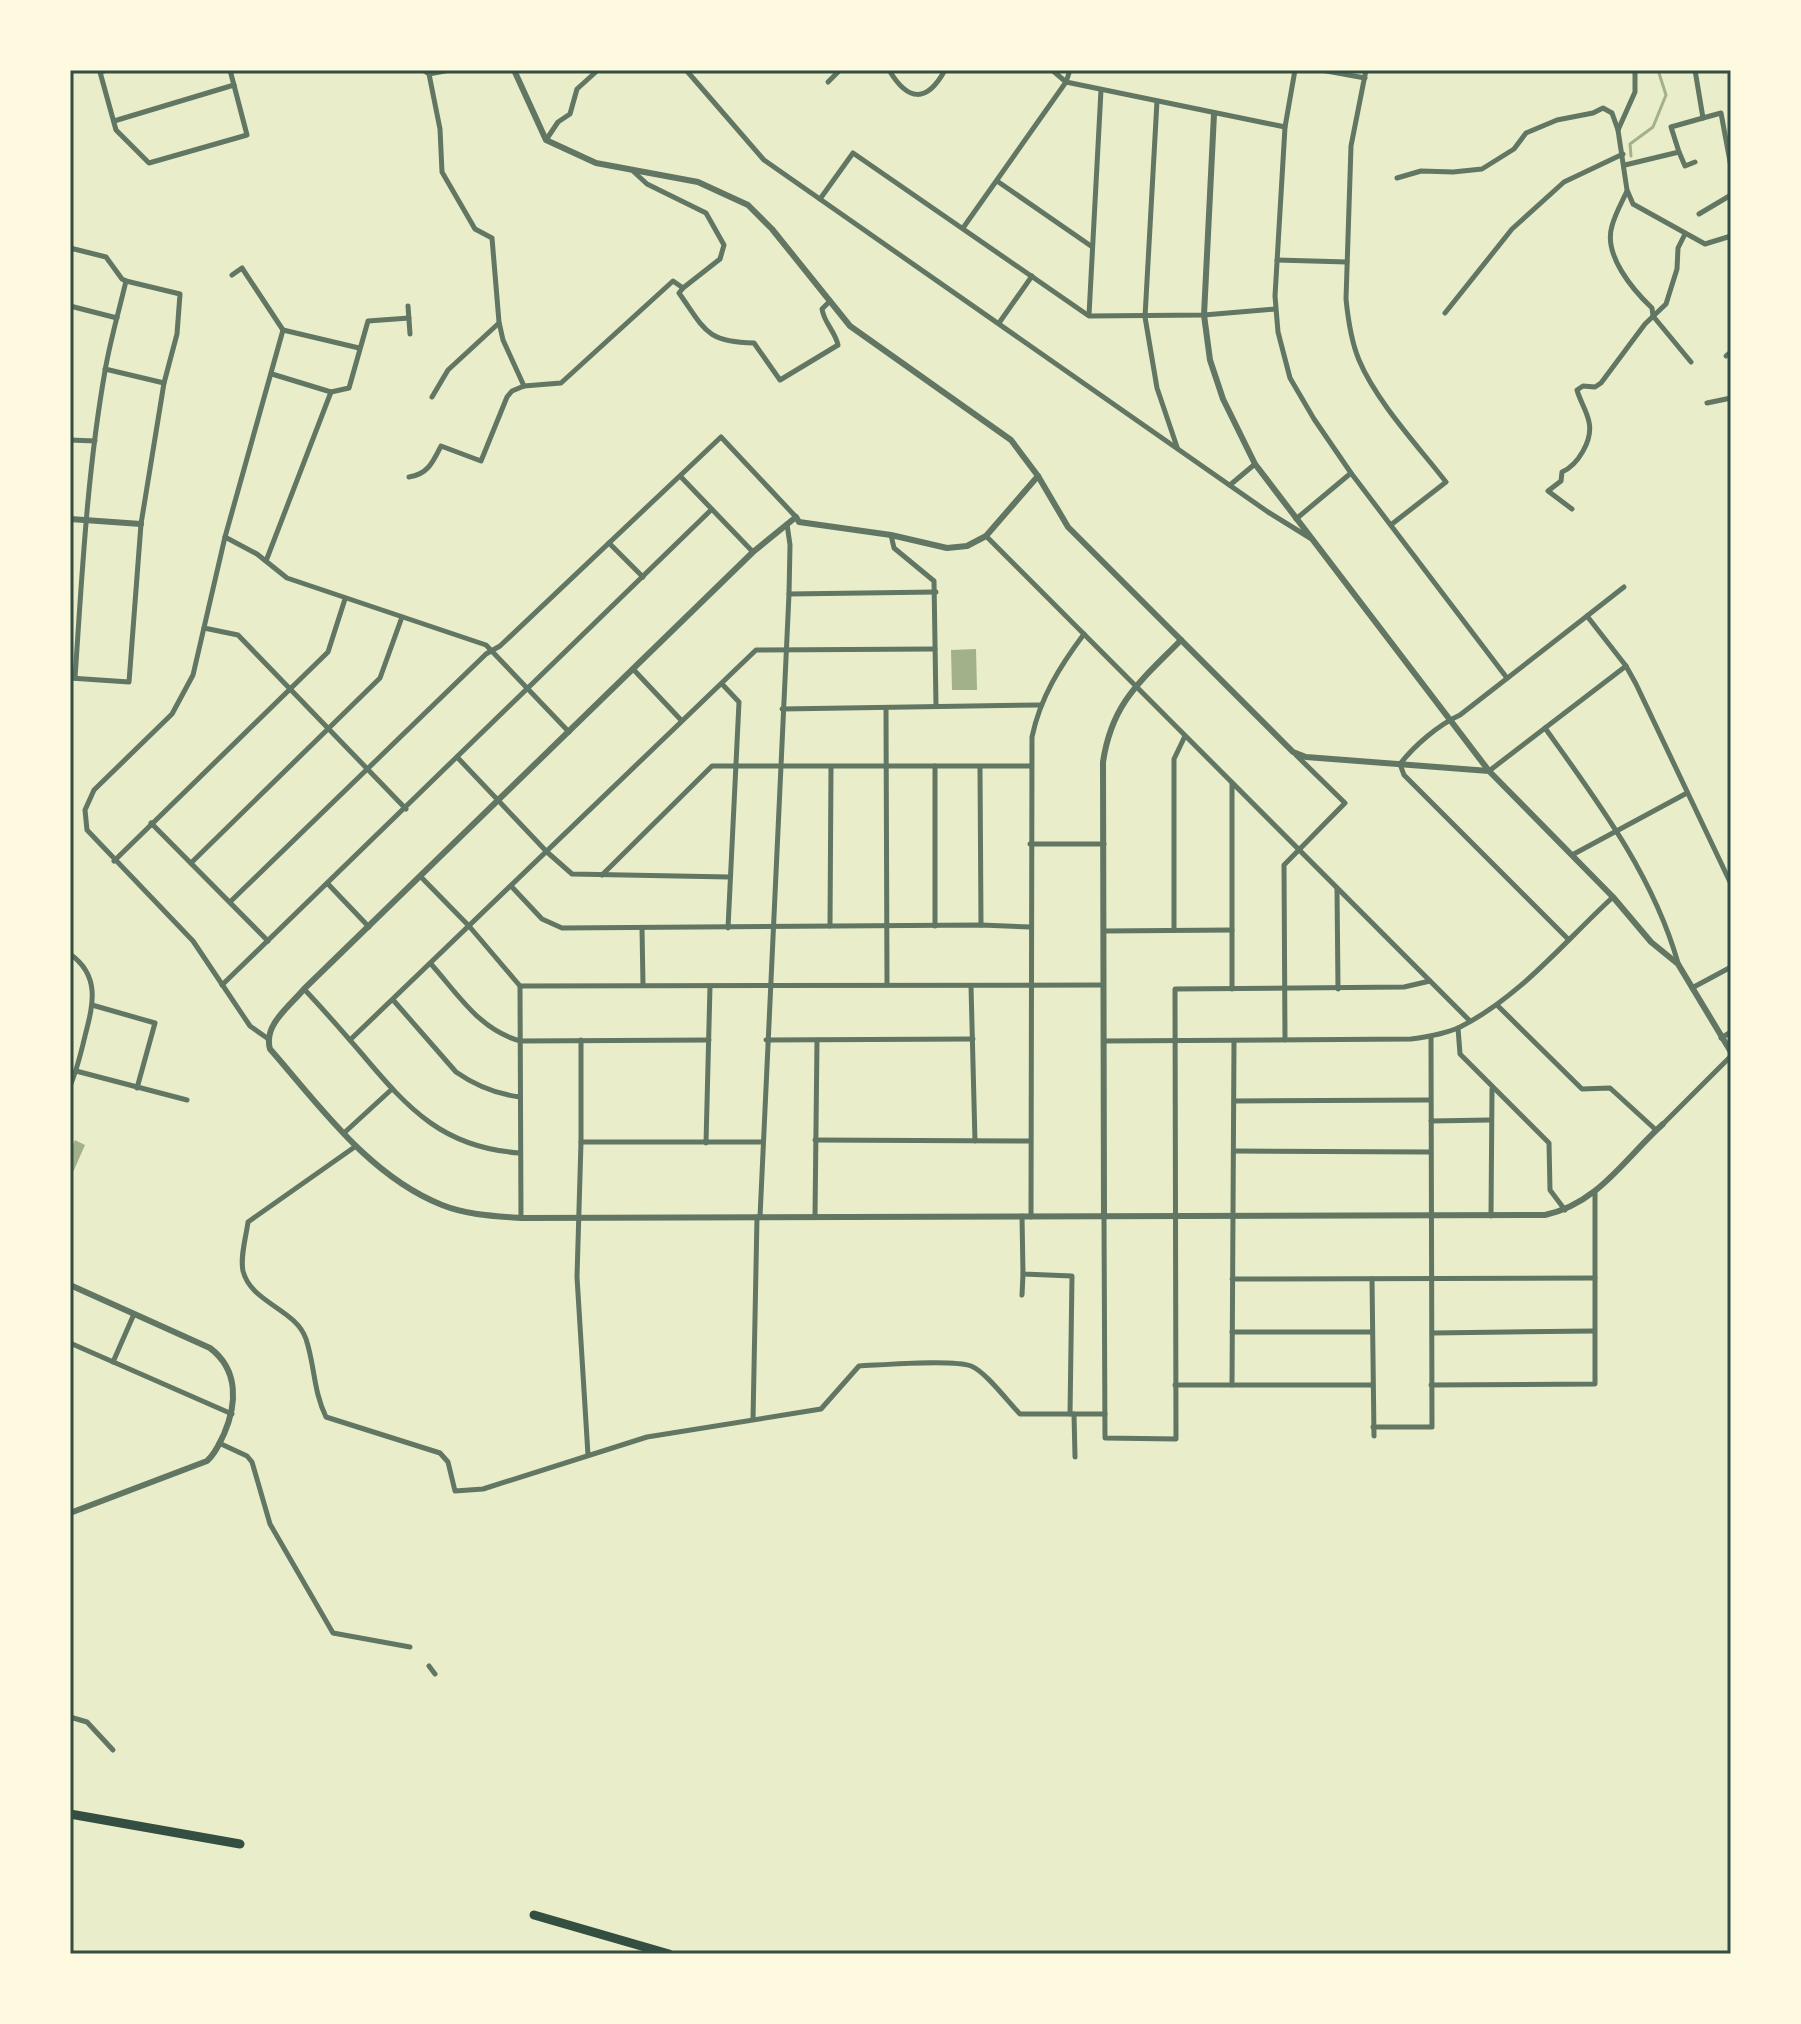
<svg xmlns="http://www.w3.org/2000/svg" width="1801" height="2024" font-family="'Work Sans',sans-serif">
	<style>
		.water { fill: #a3b18a }
		.lines { fill: none; stroke-linecap: round; stroke-linejoin: round }
		.stream { stroke: #a3b18a; stroke-width: 3 }
		.minor { stroke: #617663; stroke-width: 5 }
		.tertiary { stroke: #617663; stroke-width: 6 }
		.motorway { stroke: #344e41; stroke-width: 9 }
		.neatline { fill: none; stroke: #344e41; stroke-width: 3 }
	</style>
	<rect width="100%" height="100%" fill="#e9edc9"/>
	<!-- water -->
	<g class="water">
		<polygon points="976,649 977,690 952,690 951,650"/>
		<polygon points="75,1140 85,1145 70,1179 70,1150"/>
	</g>
	<g class="lines">
		<!-- stream -->
		<polyline class="stream" points="1631,156 1630,144 1653,127 1666,95 1658,70"/>
		<!-- minor -->
		<g class="minor">
			<polyline points="107,70 100,72 116,130 149,163 247,135 230,70"/>
			<polyline points="423,70 429,74 450,70"/>
			<polyline points="686,70 764,160 1268,512 1310,538"/>
			<path d="M 889,70 C 908,102 927,103 945,70"/>
			<polyline points="1052,70 1066,82 1285,127"/>
			<polyline points="1295,70 1285,127 1275,296 1278,332 1290,378 1314,419 1351,473 1507,678"/>
			<polyline points="1321,70 1365,78"/>
			<path d="M 1366,70 L 1351,146 L 1346,299 C 1348,319 1351,341 1359,360 C 1376,401 1418,446 1446,482 L 1392,524"/>
			<polyline points="1635,70 1635,92 1618,130 1627,190 1633,204 1705,244 1731,236"/>
			<polyline points="1695,70 1703,118 1721,113 1731,167"/>
			<polyline points="429,74 440,129 442,172 475,229 492,238 499,322 503,340 524,386"/>
			<polyline points="828,82 840,70"/>
			<polyline points="1157,101 1145,317 1157,388 1177,447"/>
			<polyline points="114,121 234,85"/>
			<polyline points="546,140 558,122 570,114 577,89 598,70"/>
			<polyline points="1679,152 1685,166 1695,162"/>
			<polyline points="1625,165 1679,152 1671,127 1703,118"/>
			<polyline points="1397,178 1421,171 1453,172 1482,169 1514,149 1526,133 1557,120 1593,113 1603,108 1612,113 1618,130"/>
			<polyline points="997,181 1091,246"/>
			<path d="M 1627,191 C 1622,202 1615,214 1612,226 C 1603,255 1633,290 1652,308 L 1653,316 L 1691,362"/>
			<polyline points="820,199 853,153 1089,316 1204,315 1275,309"/>
			<polyline points="1699,214 1731,195"/>
			<polyline points="963,228 1066,82 1070,70"/>
			<polyline points="70,248 106,257 122,279 126,281 180,294 177,334 164,383 141,524 129,682 70,678"/>
			<polyline points="1277,260 1347,262"/>
			<polyline points="232,275 242,268 283,330 359,348"/>
			<path d="M 683,288 L 679,293 C 705,330 706,342 754,343 L 780,380 L 838,345 C 835,331 824,323 822,309 L 830,301"/>
			<polyline points="70,306 117,318"/>
			<polyline points="408,306 410,334"/>
			<polyline points="1445,313 1512,229 1564,182 1623,154"/>
			<polyline points="1089,315 1101,90"/>
			<polyline points="999,323 1032,276"/>
			<polyline points="1726,356 1731,352"/>
			<polyline points="105,369 164,383"/>
			<polyline points="272,374 331,392 349,388 368,321 409,318"/>
			<polyline points="432,397 448,370 499,323"/>
			<polyline points="1707,403 1731,398"/>
			<polyline points="70,440 95,441"/>
			<path d="M 409,477 C 428,474 433,462 441,446 L 481,461 L 507,397 L 512,391 L 524,386 L 561,383 L 673,281 L 683,288 L 720,259 L 724,245 L 706,213 L 647,184 L 633,171"/>
			<polyline points="681,477 753,552"/>
			<polyline points="1230,485 1255,464"/>
			<path d="M 1572,509 L 1548,491 L 1561,481 L 1562,472 C 1578,465 1593,440 1589,422 C 1587,411 1580,401 1577,390 L 1583,386 L 1595,387 L 1601,383 L 1645,324 L 1666,304 L 1677,269 L 1678,248 L 1685,234"/>
			<polyline points="1296,519 1351,473"/>
			<polyline points="891,535 894,548 934,581 936,706"/>
			<polyline points="986,536 1470,1021"/>
			<polyline points="225,537 257,554 287,578 486,645 569,732"/>
			<polyline points="609,543 643,577"/>
			<polyline points="266,561 331,392"/>
			<polyline points="789,594 936,592"/>
			<polyline points="1587,616 1624,587"/>
			<polyline points="204,628 238,635 406,809"/>
			<polyline points="633,669 681,720"/>
			<path d="M 75,678 C 82,576 87,473 105,371 C 110,341 119,311 126,281"/>
			<polyline points="722,684 739,702 728,928"/>
			<polyline points="886,708 887,984"/>
			<polyline points="782,709 1040,705"/>
			<path d="M 1545,728 C 1598,802 1653,875 1678,963"/>
			<polyline points="457,757 547,852 572,874 729,877"/>
			<polyline points="935,766 935,926"/>
			<polyline points="980,767 981,925"/>
			<polyline points="1489,771 1626,666"/>
			<polyline points="1232,783 1232,989"/>
			<polyline points="151,823 268,941"/>
			<polyline points="1030,844 1104,844"/>
			<polyline points="1572,855 1687,793"/>
			<polyline points="114,861 328,652 345,599"/>
			<polyline points="191,863 380,678 402,617"/>
			<polyline points="602,875 712,766 1030,766"/>
			<polyline points="421,877 469,926 520,986 521,1218"/>
			<polyline points="328,884 369,927"/>
			<polyline points="511,886 542,919 562,928 981,925 1030,927"/>
			<polyline points="1337,888 1338,989"/>
			<polyline points="230,902 486,654 500,646 721,437 796,517"/>
			<polyline points="830,926 831,767"/>
			<polyline points="642,928 643,985"/>
			<polyline points="1174,930 1174,759 1185,736"/>
			<polyline points="1104,931 1232,930"/>
			<path d="M 1568,939 L 1404,775 L 1400,764 C 1414,746 1438,725 1460,715 L 1587,616 L 1626,666 L 1636,684 L 1731,884"/>
			<path d="M 70,954 C 101,976 93,1005 85,1036 C 81,1053 77,1070 70,1086"/>
			<path d="M 431,964 C 458,994 480,1031 521,1041 L 709,1040"/>
			<polyline points="222,985 711,510"/>
			<polyline points="520,986 1103,985"/>
			<polyline points="971,986 975,1141"/>
			<polyline points="1692,988 1731,967"/>
			<path d="M 304,989 C 324,1010 343,1032 362,1054 C 409,1110 444,1148 520,1153"/>
			<path d="M 394,1001 L 456,1072 C 476,1086 496,1094 520,1097"/>
			<polyline points="92,1005 155,1023 137,1088"/>
			<polyline points="1497,1005 1582,1089 1610,1088 1656,1130"/>
			<polyline points="1458,1028 1460,1054 1549,1143 1550,1190 1565,1210"/>
			<polyline points="267,1038 250,1026 193,941 87,830 85,810 94,790 172,714 193,675 225,537 283,330"/>
			<polyline points="1721,1038 1731,1032"/>
			<polyline points="350,1040 756,650 935,649"/>
			<polyline points="581,1040 581,1142 577,1277 588,1455"/>
			<polyline points="766,1040 973,1039"/>
			<polyline points="1285,1040 1284,865 1345,803 1296,755"/>
			<path d="M 1104,1041 L 1411,1039 C 1427,1037 1445,1034 1460,1027 C 1520,997 1564,942 1613,897"/>
			<polyline points="76,1071 187,1100"/>
			<polyline points="1234,1101 1430,1100"/>
			<polyline points="1431,1121 1490,1120"/>
			<polyline points="1663,1124 1731,1056"/>
			<polyline points="344,1133 392,1089"/>
			<polyline points="815,1140 1030,1141"/>
			<polyline points="581,1142 761,1142"/>
			<polyline points="706,1143 710,986"/>
			<path d="M 356,1146 L 248,1222 C 246,1237 240,1257 243,1271 C 251,1303 296,1309 306,1339 C 315,1366 313,1390 326,1417 L 440,1453 L 448,1462 L 455,1491 L 483,1489 L 647,1437 L 821,1409 L 859,1366 C 882,1365 953,1359 971,1366 C 986,1372 1008,1402 1020,1414 L 1105,1414"/>
			<polyline points="1234,1151 1430,1152"/>
			<polyline points="1022,1216 1023,1274 1072,1276 1070,1414"/>
			<polyline points="1491,1216 1492,1089"/>
			<polyline points="760,1217 789,594 790,545 787,524"/>
			<polyline points="815,1217 817,1040"/>
			<path d="M 1031,1217 L 1032,737 C 1040,698 1060,666 1084,634"/>
			<polyline points="1104,1217 1105,1438 1176,1439 1175,989 1404,987 1430,981"/>
			<polyline points="1232,1279 1595,1278"/>
			<polyline points="1372,1279 1374,1436"/>
			<polyline points="1022,1295 1023,1274"/>
			<polyline points="1232,1332 1372,1332"/>
			<polyline points="1432,1333 1594,1331"/>
			<polyline points="70,1343 232,1414"/>
			<polyline points="113,1362 134,1314"/>
			<polyline points="1175,1385 1372,1385"/>
			<polyline points="1232,1385 1234,1041"/>
			<polyline points="1431,1385 1595,1384 1595,1193"/>
			<polyline points="1074,1414 1075,1457"/>
			<polyline points="753,1419 757,1217"/>
			<polyline points="1373,1427 1432,1427 1431,1036"/>
			<polyline points="219,1443 247,1456 252,1462 270,1524 333,1633 410,1647"/>
			<polyline points="429,1666 435,1674"/>
			<polyline points="70,1717 87,1722 113,1750"/>
		</g>
		<!-- tertiary -->
		<g class="tertiary">
			<polyline points="514,70 546,140 596,163 698,182 748,205 772,229 850,326 1011,440 1038,476 1068,527 1293,752 1306,757 1489,771"/>
			<polyline points="1214,114 1204,315 1210,360 1223,399 1255,464 1489,771 1613,897 1651,942 1678,964 1731,1052"/>
			<path d="M 1038,476 L 986,536 L 967,546 L 947,548 L 891,535 L 799,522 L 796,517 L 753,552 L 304,989 C 290,1006 263,1025 270,1049 C 320,1106 369,1176 442,1205 C 467,1215 494,1216 521,1218 L 1545,1215 C 1598,1204 1625,1158 1663,1124"/>
			<polyline points="70,519 141,524"/>
			<path d="M 1104,1217 L 1103,762 C 1112,702 1141,681 1181,640"/>
			<path d="M 70,1285 L 210,1348 C 239,1370 237,1404 224,1434 C 219,1444 216,1453 207,1461 L 70,1513"/>
		</g>
		<!-- motorway -->
		<g class="motorway">
			<polyline points="70,1814 240,1844"/>
			<polyline points="534,1915 669,1954"/>
		</g>
	</g>
	<!-- border -->
	<rect width="1801" height="2024" fill="none" stroke="#fefae0" stroke-width="144"/>
	<rect x="72" y="72" width="1657" height="1880" class="neatline"/>
</svg>
